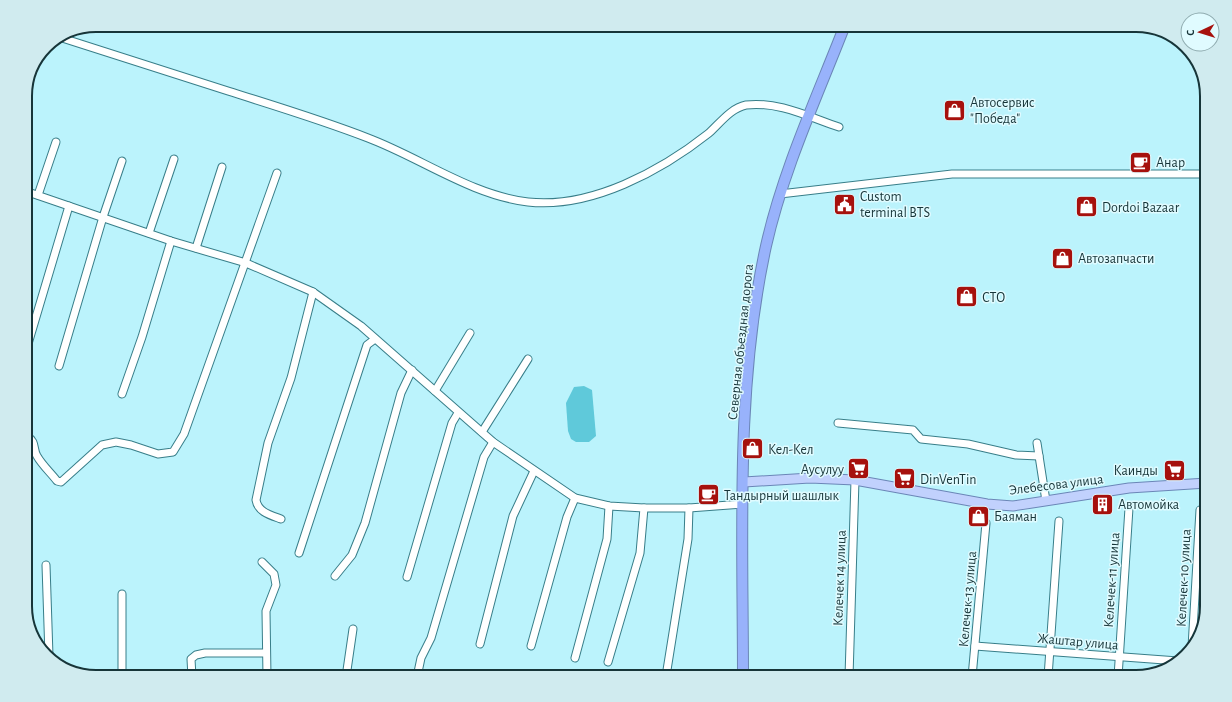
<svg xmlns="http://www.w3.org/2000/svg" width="1232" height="702" font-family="'Alegreya Sans',sans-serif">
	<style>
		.water { fill: #5fc9da }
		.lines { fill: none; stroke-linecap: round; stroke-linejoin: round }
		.minor-casing { stroke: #387e89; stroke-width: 9 }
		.major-casing { stroke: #6b86b7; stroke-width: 11 }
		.highway-casing { stroke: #6b86b7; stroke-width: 12 }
		.minor { stroke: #fff; stroke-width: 7 }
		.major { stroke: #c1d1fd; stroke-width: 9 }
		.highway { stroke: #98b2fb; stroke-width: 10 }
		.labels { text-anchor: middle; stroke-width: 3; stroke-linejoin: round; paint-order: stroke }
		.poi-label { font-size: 14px; fill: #173539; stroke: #e0fbff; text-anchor: start }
		.street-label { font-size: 14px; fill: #173539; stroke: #e0fbff }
		.rim { fill: none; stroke: #173539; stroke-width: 2 }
	</style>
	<rect width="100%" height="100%" fill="#bbf3fc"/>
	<!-- water -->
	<polygon class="water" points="584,386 592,390 596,436 589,442 576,442 571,439 568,431 566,403 574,387"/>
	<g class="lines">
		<defs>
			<g id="minor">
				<polyline points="1136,25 1146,28"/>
				<path d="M 59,37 C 116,55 172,73 228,91 C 275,106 322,120 368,138 C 421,158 471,195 528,202 C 591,209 661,171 709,133 C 720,123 731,108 746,105 C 778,101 809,117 839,127"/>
				<polyline points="25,191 171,241 246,263 313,292 361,326 493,442 575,498 609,506 644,508 689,508 743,504"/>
				<polyline points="780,194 952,174 1207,174"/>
				<polyline points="38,195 56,142"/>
				<polyline points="149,233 174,159"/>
				<polyline points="196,248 222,167"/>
				<polyline points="25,354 69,206"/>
				<polyline points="59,366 103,217 122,161"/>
				<polyline points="435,391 470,333"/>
				<polyline points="122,394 142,337 171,241"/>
				<polyline points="838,423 913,430 921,439 968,444 1016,455 1039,456"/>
				<polyline points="482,432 528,359"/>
				<path d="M 28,437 C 36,441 33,450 37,456 C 42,465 51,473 57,481 L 61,482 L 102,445 L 116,442 L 131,445 L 158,454 L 173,452 L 184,434 L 277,173"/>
				<polyline points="1037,443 1046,501"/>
				<path d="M 281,519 C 270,515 258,512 256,500 L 268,443 L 291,378 L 313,292"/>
				<polyline points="299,553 367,345 375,339"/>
				<polyline points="262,562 274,574 276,585 266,611 267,677"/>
				<polyline points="46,565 49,656"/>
				<polyline points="335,576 352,555 365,523 401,393 412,370"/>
				<polyline points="407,577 452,423 458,413"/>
				<polyline points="122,594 122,677"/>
				<polyline points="480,644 513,516 534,471"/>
				<polyline points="531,646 567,517 575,498"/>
				<polyline points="975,646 1178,661"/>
				<polyline points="1192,647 1200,510"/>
				<polyline points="575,658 607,539 609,506"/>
				<polyline points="608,662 640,553 644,508"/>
				<polyline points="667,670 688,539 689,508"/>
				<polyline points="192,677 191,659 196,655 205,653 265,653"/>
				<polyline points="346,677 353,629"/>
				<polyline points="417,677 421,658 431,638 484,457 493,442"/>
				<polyline points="849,677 855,480"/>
				<polyline points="972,677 986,523"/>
				<polyline points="1048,677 1059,521"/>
				<polyline points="1118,677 1129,508"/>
			</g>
			<polyline id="major" points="744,482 810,478 855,480 987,504 1013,506 1129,488 1207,483"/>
			<path id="highway" d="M 743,677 C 743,534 735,387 766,246 C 783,170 817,97 845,25"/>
		</defs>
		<!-- minor casing -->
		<use href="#minor" class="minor-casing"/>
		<!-- major casing -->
		<use href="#major" class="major-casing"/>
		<!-- highway casing -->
		<use href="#highway" class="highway-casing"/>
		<!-- minor -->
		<use href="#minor" class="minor"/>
		<!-- major -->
		<use href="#major" class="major"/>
		<!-- highway -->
		<use href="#highway" class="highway"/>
	</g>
	<!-- icons -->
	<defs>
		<symbol id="shop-square" viewBox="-11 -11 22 22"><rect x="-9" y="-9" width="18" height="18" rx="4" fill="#a6110d" stroke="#e0fbff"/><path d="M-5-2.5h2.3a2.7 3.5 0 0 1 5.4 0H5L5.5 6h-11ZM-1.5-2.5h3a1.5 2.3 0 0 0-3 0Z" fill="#fff"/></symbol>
		<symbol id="cafe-square" viewBox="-11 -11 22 22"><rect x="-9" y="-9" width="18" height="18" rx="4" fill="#a6110d" stroke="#e0fbff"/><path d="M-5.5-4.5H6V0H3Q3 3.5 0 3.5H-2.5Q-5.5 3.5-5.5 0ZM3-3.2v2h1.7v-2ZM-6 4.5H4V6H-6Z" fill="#fff"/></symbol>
		<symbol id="civic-square" viewBox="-11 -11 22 22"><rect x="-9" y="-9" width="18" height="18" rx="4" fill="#a6110d" stroke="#e0fbff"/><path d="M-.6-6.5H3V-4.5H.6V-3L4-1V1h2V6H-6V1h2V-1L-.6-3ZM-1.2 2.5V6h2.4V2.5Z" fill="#fff"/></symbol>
		<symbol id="supermarket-square" viewBox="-11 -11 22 22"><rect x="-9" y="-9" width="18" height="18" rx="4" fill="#a6110d" stroke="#e0fbff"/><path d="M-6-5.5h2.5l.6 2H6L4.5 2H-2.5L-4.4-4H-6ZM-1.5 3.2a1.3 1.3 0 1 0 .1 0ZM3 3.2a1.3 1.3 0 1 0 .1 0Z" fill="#fff"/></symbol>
		<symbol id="building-square" viewBox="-11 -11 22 22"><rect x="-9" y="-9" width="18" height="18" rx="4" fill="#a6110d" stroke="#e0fbff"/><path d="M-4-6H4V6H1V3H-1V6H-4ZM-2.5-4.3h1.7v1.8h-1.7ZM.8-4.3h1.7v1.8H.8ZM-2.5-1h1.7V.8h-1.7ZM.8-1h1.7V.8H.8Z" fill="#fff"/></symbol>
	</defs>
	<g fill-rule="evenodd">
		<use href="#shop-square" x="942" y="98" width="25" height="25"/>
		<use href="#cafe-square" x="1128" y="150" width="25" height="25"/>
		<use href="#civic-square" x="832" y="192" width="25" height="25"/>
		<use href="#shop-square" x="1074" y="194" width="25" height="25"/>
		<use href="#shop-square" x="1050" y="246" width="25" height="25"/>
		<use href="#shop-square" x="954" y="284" width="25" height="25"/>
		<use href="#shop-square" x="740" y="436" width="25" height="25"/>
		<use href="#supermarket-square" x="846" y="456" width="25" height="25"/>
		<use href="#supermarket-square" x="1162" y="458" width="25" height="25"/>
		<use href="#supermarket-square" x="892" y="466" width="25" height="25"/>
		<use href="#cafe-square" x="696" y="482" width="25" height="25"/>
		<use href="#building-square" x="1090" y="492" width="25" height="25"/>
		<use href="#shop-square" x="966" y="504" width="25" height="25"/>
	</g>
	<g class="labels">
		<!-- poi labels -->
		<g class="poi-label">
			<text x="970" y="107">Автосервис<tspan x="970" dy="16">"Победа"</tspan></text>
			<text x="1156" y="167">Анар</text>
			<text x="860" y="201">Custom<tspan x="860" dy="16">terminal BTS</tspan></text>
			<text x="1102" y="212">Dordoi Bazaar</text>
			<text x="1078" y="263">Автозапчасти</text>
			<text x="982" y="302">СТО</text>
			<text x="768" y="454">Кел-Кел</text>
			<text x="844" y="474" text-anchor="end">Аусулуу</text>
			<text x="1158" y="475" text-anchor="end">Каинды</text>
			<text x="920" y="484">DinVenTin</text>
			<text x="724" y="500">Тандырный шашлык</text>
			<text x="1118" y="509">Автомойка</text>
			<text x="994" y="521">Баяман</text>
		</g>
		<!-- street labels -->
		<g class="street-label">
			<text transform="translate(740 342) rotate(-84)" y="5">Северная объездная дорога</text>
			<text transform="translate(1056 484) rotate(-7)" y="5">Элебесова улица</text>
			<text transform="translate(839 578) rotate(-88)" y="5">Келечек 14 улица</text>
			<text transform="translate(1183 578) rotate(-87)" y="5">Келечек-10 улица</text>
			<text transform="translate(1111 580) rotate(-86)" y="5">Келечек-11 улица</text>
			<text transform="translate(967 599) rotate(-85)" y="5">Келечек-13 улица</text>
			<text transform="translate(1078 641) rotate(5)" y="5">Жаштар улица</text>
		</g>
	</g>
	<!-- crop -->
	<path d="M0 0H1232V702H0ZM96 32H1136A64 64 0 0 1 1200 96V606A64 64 0 0 1 1136 670H96A64 64 0 0 1 32 606V96A64 64 0 0 1 96 32Z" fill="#d0ebef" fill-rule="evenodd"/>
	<path class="rim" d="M96 32H1136A64 64 0 0 1 1200 96V606A64 64 0 0 1 1136 670H96A64 64 0 0 1 32 606V96A64 64 0 0 1 96 32Z"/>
	<!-- north arrow -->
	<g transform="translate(1200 32) rotate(266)"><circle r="19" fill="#e0fbff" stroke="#90acb0"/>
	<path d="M0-3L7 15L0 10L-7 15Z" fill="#a6110d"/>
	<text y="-6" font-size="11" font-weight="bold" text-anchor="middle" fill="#173539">С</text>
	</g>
</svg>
